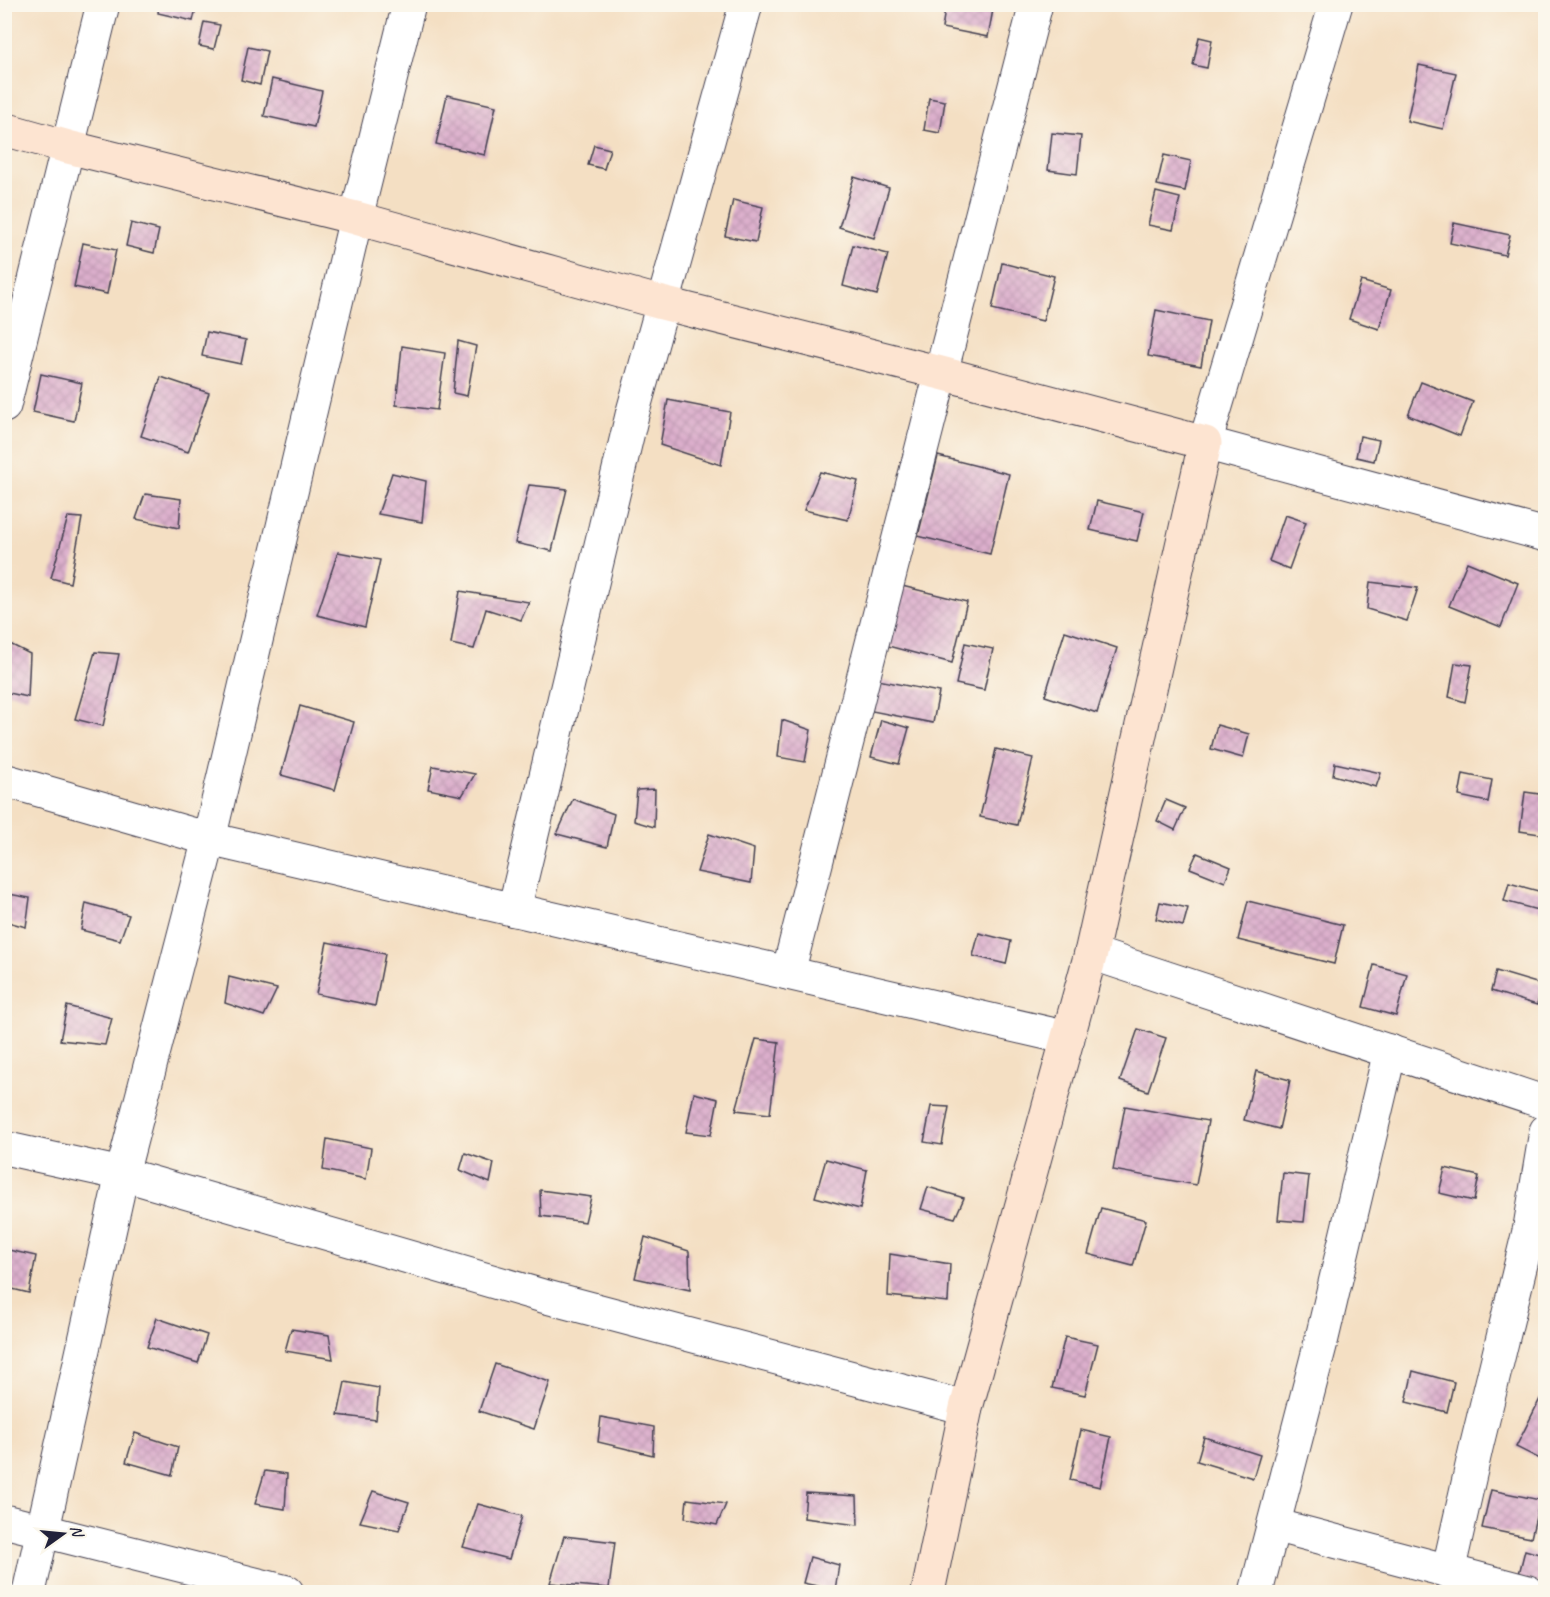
<svg xmlns="http://www.w3.org/2000/svg" width="1550" height="1597" font-family="Caveat,sans-serif">
	<style>
		.building { fill: url(#building-cross-hatch) }
		.lines { fill: none; stroke-linecap: round; stroke-linejoin: round }
		.street-casing { stroke: #423e4f; stroke-width: 35 }
		.secondary-casing { stroke: #423e4f; stroke-width: 35 }
		.street { stroke: #fff; stroke-width: 33 }
		.secondary { stroke: #fde4d1; stroke-width: 33 }
	</style>
	<defs>
		<pattern id="building-cross-hatch" width="8" height="8" patternUnits="userSpaceOnUse" patternTransform="scale(1.5)"><rect width="8" height="8" fill="#dcafcc"/><path d="M0 0l8 8M0 8l8-8" fill="none" stroke="#bc96b0"/></pattern>
	</defs>
	<rect width="100%" height="100%" fill="#fbf7ec"/>
	<filter id="ink" filterUnits="userSpaceOnUse"><feTurbulence type="fractalNoise" baseFrequency=".0167" numOctaves="2"/><feDisplacementMap in="SourceGraphic" scale="12" xChannelSelector="R" yChannelSelector="G"/><feConvolveMatrix kernelMatrix="1 2 1 2 8 2 1 2 1" color-interpolation-filters="sRGB"/></filter>
	<filter id="wash" filterUnits="userSpaceOnUse"><feTurbulence type="fractalNoise" baseFrequency=".008" numOctaves="4" result="noise"/><feDisplacementMap in="SourceGraphic" scale="24" xChannelSelector="R" yChannelSelector="G"/><feGaussianBlur stdDeviation="1.35" result="paint"/><feColorMatrix in="noise" values="0 0 0 0 0 0 0 0 0 0 0 0 0 0 0 0 0 1.4 0 .05"/><feComposite in="paint" operator="in"/></filter>
	<g filter="url(#wash)">
		<rect width="100%" height="100%" fill="#f4dfc3"/>
		<g id="blocks">
			<!-- building -->
			<g class="building">
				<polygon points="159,4 197,4 193,21 158,13"/>
				<polygon points="946,4 994,4 988,37 942,28"/>
				<polygon points="204,22 220,25 214,49 199,46"/>
				<polygon points="1199,37 1212,40 1207,68 1193,65"/>
				<polygon points="248,47 267,51 260,85 241,80"/>
				<polygon points="1419,65 1456,73 1443,129 1407,121"/>
				<polygon points="272,79 322,91 314,127 264,116"/>
				<polygon points="447,95 496,106 485,155 436,144"/>
				<polygon points="929,98 945,101 940,133 924,130"/>
				<polygon points="1052,133 1081,136 1077,174 1048,170"/>
				<polygon points="594,145 610,149 604,169 588,165"/>
				<polygon points="1164,155 1191,161 1185,191 1157,185"/>
				<polygon points="854,177 889,188 874,238 839,227"/>
				<polygon points="1156,192 1180,198 1173,230 1148,225"/>
				<polygon points="733,200 763,207 756,242 725,236"/>
				<polygon points="131,223 159,230 154,253 126,246"/>
				<polygon points="1454,223 1510,235 1505,255 1450,243"/>
				<polygon points="83,243 116,250 107,294 74,287"/>
				<polygon points="853,245 888,254 877,295 843,286"/>
				<polygon points="1002,263 1054,276 1043,321 992,309"/>
				<polygon points="1361,281 1391,290 1379,329 1349,319"/>
				<polygon points="1156,310 1209,321 1201,366 1148,356"/>
				<polygon points="207,332 246,340 241,364 202,356"/>
				<polygon points="458,341 476,346 467,396 453,393"/>
				<polygon points="402,346 445,353 437,410 396,405"/>
				<polygon points="41,374 82,383 74,421 33,412"/>
				<polygon points="161,377 209,393 188,452 141,436"/>
				<polygon points="1421,382 1473,402 1460,436 1408,415"/>
				<polygon points="668,400 730,412 721,465 660,445"/>
				<polygon points="1360,436 1379,440 1374,461 1356,457"/>
				<polygon points="938,456 1009,474 990,554 918,536"/>
				<polygon points="820,472 858,481 848,520 804,510"/>
				<polygon points="392,473 426,481 422,522 378,514"/>
				<polygon points="529,485 567,489 552,551 515,543"/>
				<polygon points="145,494 181,499 179,528 136,519"/>
				<polygon points="1097,501 1144,512 1137,541 1090,530"/>
				<polygon points="1285,515 1306,522 1289,569 1269,561"/>
				<polygon points="68,517 82,518 70,583 51,578"/>
				<polygon points="338,552 380,560 365,627 317,615"/>
				<polygon points="1467,562 1518,583 1501,627 1449,606"/>
				<polygon points="1370,582 1418,588 1407,621 1367,609"/>
				<polygon points="902,586 967,602 952,663 888,646"/>
				<polygon points="460,591 490,596 529,602 521,620 486,609 474,649 451,644"/>
				<polygon points="1065,631 1117,648 1097,713 1045,696"/>
				<polygon points="4,641 30,654 28,697 4,692"/>
				<polygon points="965,643 993,649 984,690 956,684"/>
				<polygon points="95,652 119,654 103,726 75,719"/>
				<polygon points="1455,663 1472,665 1465,702 1449,697"/>
				<polygon points="878,680 939,692 933,723 872,711"/>
				<polygon points="300,706 354,722 335,790 281,775"/>
				<polygon points="782,720 811,730 805,762 778,757"/>
				<polygon points="881,720 909,728 899,764 871,757"/>
				<polygon points="1217,725 1249,734 1243,758 1211,749"/>
				<polygon points="996,749 1033,758 1017,825 980,817"/>
				<polygon points="1335,763 1381,773 1376,787 1333,775"/>
				<polygon points="433,766 475,774 462,796 428,789"/>
				<polygon points="1463,774 1492,780 1488,802 1459,796"/>
				<polygon points="655,789 654,827 634,821 637,790"/>
				<polygon points="1525,792 1546,795 1546,835 1520,831"/>
				<polygon points="573,799 614,814 607,847 557,834"/>
				<polygon points="1166,800 1185,808 1175,830 1157,821"/>
				<polygon points="709,834 754,849 751,883 697,872"/>
				<polygon points="1197,853 1231,867 1225,882 1190,868"/>
				<polygon points="1509,883 1546,893 1545,912 1504,901"/>
				<polygon points="4,893 30,898 26,927 4,921"/>
				<polygon points="1248,901 1343,925 1334,964 1238,940"/>
				<polygon points="1160,902 1188,908 1183,926 1156,919"/>
				<polygon points="86,903 129,915 120,940 81,930"/>
				<polygon points="979,933 1011,941 1006,964 973,956"/>
				<polygon points="327,942 385,954 375,1006 316,994"/>
				<polygon points="1374,965 1407,974 1396,1016 1363,1007"/>
				<polygon points="1496,971 1543,985 1537,1005 1491,991"/>
				<polygon points="229,977 277,989 264,1016 225,1003"/>
				<polygon points="67,1006 112,1018 105,1045 60,1040"/>
				<polygon points="1138,1029 1166,1038 1148,1091 1120,1081"/>
				<polygon points="756,1039 779,1042 770,1114 736,1110"/>
				<polygon points="1256,1071 1290,1080 1279,1129 1244,1120"/>
				<polygon points="694,1093 718,1099 711,1135 686,1132"/>
				<polygon points="931,1106 949,1107 942,1145 924,1142"/>
				<polygon points="1125,1106 1208,1121 1196,1185 1113,1170"/>
				<polygon points="327,1139 371,1148 366,1179 323,1170"/>
				<polygon points="465,1153 494,1163 490,1183 460,1170"/>
				<polygon points="826,1159 867,1170 860,1209 815,1197"/>
				<polygon points="1445,1168 1479,1176 1474,1201 1439,1193"/>
				<polygon points="1283,1173 1309,1176 1304,1222 1278,1220"/>
				<polygon points="928,1187 964,1198 955,1218 921,1209"/>
				<polygon points="540,1190 591,1197 585,1222 541,1216"/>
				<polygon points="1101,1208 1146,1220 1133,1266 1088,1254"/>
				<polygon points="645,1237 689,1251 690,1290 635,1278"/>
				<polygon points="4,1249 36,1256 29,1293 4,1287"/>
				<polygon points="890,1254 950,1264 948,1302 888,1296"/>
				<polygon points="157,1318 207,1335 198,1363 147,1347"/>
				<polygon points="291,1329 329,1335 333,1359 285,1351"/>
				<polygon points="1065,1337 1098,1344 1085,1395 1052,1388"/>
				<polygon points="495,1364 550,1382 534,1429 479,1411"/>
				<polygon points="1413,1371 1454,1382 1447,1412 1406,1402"/>
				<polygon points="345,1382 379,1388 376,1420 338,1415"/>
				<polygon points="1540,1399 1546,1401 1546,1462 1516,1447"/>
				<polygon points="601,1417 654,1427 653,1455 598,1442"/>
				<polygon points="1081,1430 1111,1437 1100,1487 1070,1480"/>
				<polygon points="135,1433 178,1447 172,1475 126,1462"/>
				<polygon points="1204,1437 1260,1455 1253,1478 1197,1461"/>
				<polygon points="265,1471 287,1474 285,1509 255,1504"/>
				<polygon points="1491,1490 1540,1500 1531,1538 1482,1528"/>
				<polygon points="373,1491 409,1502 399,1530 360,1522"/>
				<polygon points="806,1493 857,1496 858,1525 804,1518"/>
				<polygon points="687,1499 726,1504 717,1525 685,1518"/>
				<polygon points="478,1504 522,1516 509,1559 463,1547"/>
				<polygon points="564,1536 615,1542 609,1588 550,1583"/>
				<polygon points="1525,1550 1546,1556 1546,1585 1518,1578"/>
				<polygon points="810,1557 839,1565 835,1590 803,1583"/>
			</g>
		</g>
	</g>
	<g filter="url(#ink)">
		<use href="#blocks" fill-opacity="0" stroke="#423e4f" stroke-width="1.5"/>
		<g class="lines">
			<defs>
				<g id="street">
					<polyline points="1336,4 1205,443 1546,535"/>
					<polyline points="4,406 103,4"/>
					<polyline points="4,780 209,839 1068,1038"/>
					<polyline points="514,910 632,415 746,4"/>
					<polyline points="1091,953 1546,1103"/>
					<polyline points="788,973 941,373 1036,4"/>
					<polyline points="4,1148 122,1174 543,1296 966,1408"/>
					<polyline points="4,1521 287,1592"/>
					<polyline points="1274,1525 1528,1592"/>
					<polyline points="1448,1572 1476,1448 1530,1227 1546,1131"/>
					<polyline points="29,1592 122,1174 209,839 356,218 409,4"/>
					<polyline points="1256,1592 1322,1338 1390,1051"/>
				</g>
				<polyline id="secondary" points="4,129 68,147 356,218 662,303 941,373 1205,443 1091,953 966,1408 928,1592"/>
			</defs>
			<!-- street casing -->
			<use href="#street" class="street-casing"/>
			<!-- secondary casing -->
			<use href="#secondary" class="secondary-casing"/>
			<!-- street -->
			<use href="#street" class="street"/>
			<!-- secondary -->
			<use href="#secondary" class="secondary"/>
		</g>
	</g>
	<!-- margin -->
	<rect width="1550" height="1597" fill="none" stroke="#fbf7ec" stroke-width="24"/>
	<!-- north arrow -->
	<g transform="translate(63 1534) rotate(75)" stroke="#fbf7ec" stroke-width="4.5" paint-order="stroke">
	<path d="M0-4.5L10 22L0 15L-10 22Z" fill="#22223b"/>
	<text y="-9" font-size="16" font-weight="bold" text-anchor="middle" fill="#22223b">N</text>
	</g>
</svg>
